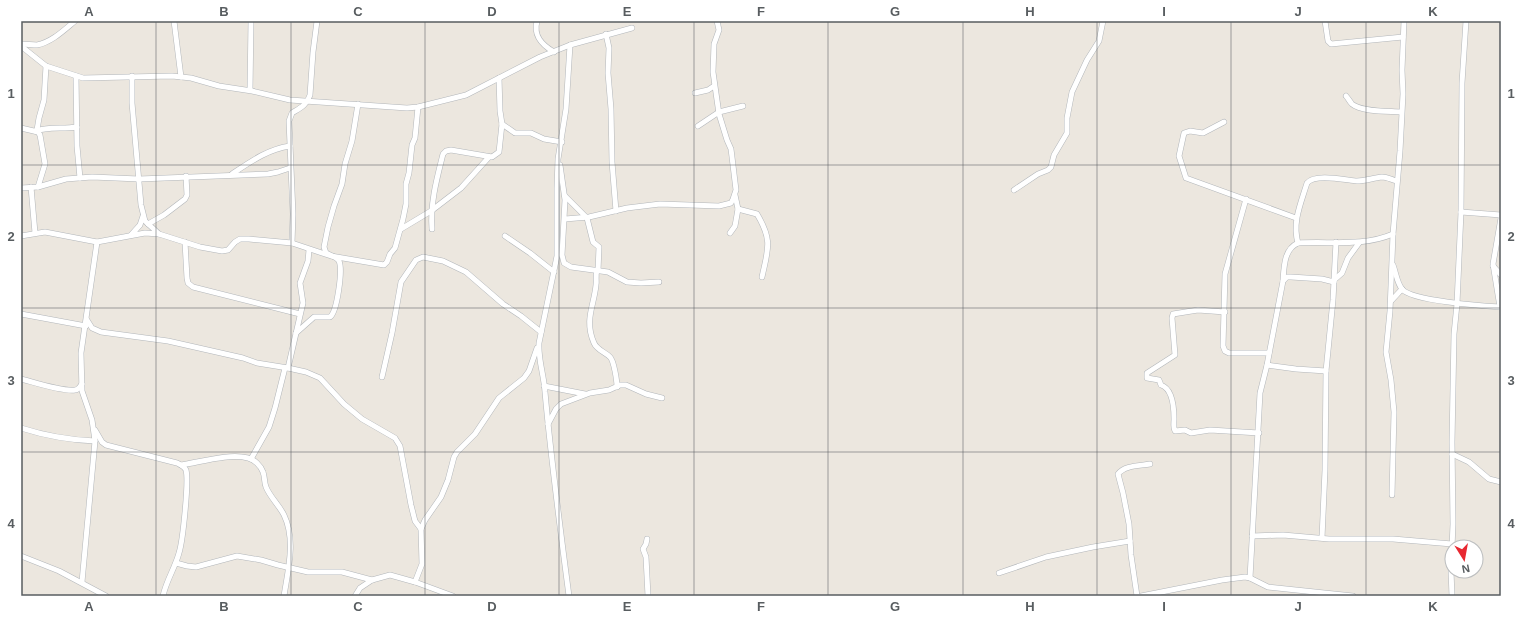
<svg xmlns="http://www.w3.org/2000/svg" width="1522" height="617" font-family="Helvetica,sans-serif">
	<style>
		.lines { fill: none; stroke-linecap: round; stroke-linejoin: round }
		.minor-casing { stroke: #b2b6ba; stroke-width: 6 }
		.minor { stroke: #fff; stroke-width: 5 }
		.grid { fill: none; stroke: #585d60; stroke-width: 1; stroke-opacity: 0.55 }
		.neatline { fill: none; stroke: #585d60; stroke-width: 1.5 }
		.grid-label { font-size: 13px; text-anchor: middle; font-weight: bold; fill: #585d60 }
	</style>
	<rect width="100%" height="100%" fill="#ece7df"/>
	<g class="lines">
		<defs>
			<g id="minor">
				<polyline points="174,21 181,77"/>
				<path d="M 537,21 C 533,36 542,45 554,52"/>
				<polyline points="1325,21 1328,41 1331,44 1403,37"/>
				<polyline points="606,34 609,48 608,73 611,109 612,162 616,211"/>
				<path d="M 21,44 C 26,44 32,45 37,45 C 52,42 64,30 75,21"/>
				<polyline points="21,46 46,66 83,78 172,76 191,78 219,86 252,91 290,100 407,108 418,107 466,95 540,57 570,45 632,28"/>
				<polyline points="76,76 77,146 80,178"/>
				<polyline points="132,76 132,103 141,205 145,221 159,234"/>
				<polyline points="250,90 251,21"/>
				<polyline points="695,93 708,90 714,86"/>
				<path d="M 1346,96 C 1348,98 1350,102 1352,104 C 1361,112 1389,111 1401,112"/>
				<polyline points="1224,122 1203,133 1190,131 1184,133 1179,156 1186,178 1296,218"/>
				<polyline points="502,124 515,133 531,133 544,139 562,142"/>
				<polyline points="698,126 719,112 743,106"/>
				<polyline points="21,128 38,132 40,135 45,164 38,187"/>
				<polyline points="37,130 39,118 44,100 46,66"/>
				<path d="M 35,131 C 47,127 63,129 77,127"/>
				<polyline points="560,165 565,200 562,255 564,263 571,267 608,272 627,282 641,283 659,282"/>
				<path d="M 232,174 C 250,162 268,149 290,146"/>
				<polyline points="31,187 35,233"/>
				<polyline points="21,188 38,187 66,179 92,177 139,179 268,174 278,172 290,168"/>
				<polyline points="1014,190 1038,174 1048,170 1051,167 1054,155 1067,133 1067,118 1072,92 1087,60 1099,41 1103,21"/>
				<path d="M 735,195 L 738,209 L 757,214 C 773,241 768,249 762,277"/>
				<polyline points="565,196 587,218"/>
				<polyline points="1246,199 1225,274 1223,346 1225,351 1229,353 1269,353"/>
				<polyline points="1461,212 1501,215"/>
				<polyline points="587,218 593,242 599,247 598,271"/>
				<polyline points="565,219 589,217 627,208 660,204 719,206 731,203 733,199 736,190 732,157 731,149 727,140 719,114 713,72 714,44 719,30 717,21"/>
				<polyline points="148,224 164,215 185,199 187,195 186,176"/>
				<polyline points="401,229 431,211 461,188 489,157"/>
				<path d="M 432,229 C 430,203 437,178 443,154 L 446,151 L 451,150 L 492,157 L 499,152 L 502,124 L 500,111 L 499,78"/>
				<polyline points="730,233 735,226 738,209"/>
				<polyline points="131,235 140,225 143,216"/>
				<polyline points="21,236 45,232 97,242 145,233 159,234 200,247 222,251 228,250 235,242 240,239 249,239 292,243 331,256 384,265 387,262 390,254 395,248 403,219 406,204 406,184 409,173 412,145 415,138 418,107"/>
				<polyline points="505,236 530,253 554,272"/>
				<polyline points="185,242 187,278 188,283 193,287 300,314"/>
				<path d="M 292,243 L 293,214 L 289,121 L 292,113 C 300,108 307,105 310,95 L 313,52 L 317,21"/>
				<path d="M 1298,243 C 1292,222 1301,203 1307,183 C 1315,173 1345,180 1357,181 C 1365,181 1373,178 1382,177 C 1387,177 1392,180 1397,181"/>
				<path d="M 1393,265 C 1396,273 1397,283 1402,289 C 1411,301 1484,306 1501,307"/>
				<polyline points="1493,266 1501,275"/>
				<path d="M 597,270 C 595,276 597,280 596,285 C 594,306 584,320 594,343 C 597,350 605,352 610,357 C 614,361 617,381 617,387"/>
				<polyline points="1334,280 1342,273 1348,258 1359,243"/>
				<path d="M 1283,281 C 1284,267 1284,249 1298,243 C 1331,241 1362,247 1393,234"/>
				<polyline points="1391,301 1402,289"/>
				<polyline points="1500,307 1493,264 1501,218"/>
				<path d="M 1225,312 L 1198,310 L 1173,314 L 1172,318 L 1175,355 L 1147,373 L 1147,378 L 1159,380 L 1161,385 C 1173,389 1174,408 1174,419 C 1174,423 1173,427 1175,431 L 1185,430 L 1191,433 L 1210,430 L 1259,433"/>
				<polyline points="21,314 86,326"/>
				<polyline points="87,320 92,328 101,332 168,341 243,358 257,363 288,368 306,372 320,378 344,404 362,419 395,438 400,446 411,505 415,521 421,529 422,564 415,582 453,596"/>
				<path d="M 296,333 L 314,317 L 330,317 C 337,312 343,270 339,261 C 337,257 330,255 326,253 L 324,247 L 328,227 L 334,206 L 342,184 L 345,164 L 352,141 L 358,104"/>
				<polyline points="1267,365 1296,369 1326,371"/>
				<polyline points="288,368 303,303 300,283 308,261 309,250"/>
				<polyline points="382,377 392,333 401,282 416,260 423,257 443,261 466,272 503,304 521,316 541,332"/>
				<path d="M 21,379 C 33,382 63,392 75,390 C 78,390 80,387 82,384"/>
				<polyline points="544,386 585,394"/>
				<polyline points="548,424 556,409 561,404 590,393 609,390 620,385 626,385 646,394 662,398"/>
				<path d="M 21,428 C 46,436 69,440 95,441"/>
				<path d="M 95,430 L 102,442 L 106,445 L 177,463 C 181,465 184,466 186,470 C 189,481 183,540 179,553 C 175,568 166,581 163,596"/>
				<polyline points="1452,454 1469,462 1489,479 1501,482"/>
				<polyline points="251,459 269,427 275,408 285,368"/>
				<path d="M 181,465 C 201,462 229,453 248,458 C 254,459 261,466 263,472 C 265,477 264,482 266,487 C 270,497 279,505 284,515 C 296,540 288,570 284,596"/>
				<polyline points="1392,495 1394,412 1391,380 1386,352 1390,311 1393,234 1400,151 1403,94 1402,70 1404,21"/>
				<polyline points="421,529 425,520 441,497 448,480 454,457 457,452 475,434 499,398 524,378 529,371 537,348"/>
				<polyline points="1252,536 1283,535 1329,539 1393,539 1452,544"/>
				<polyline points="1322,538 1325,470 1326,371 1333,300 1336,242"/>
				<polyline points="647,539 646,544 643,549 646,557 648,596"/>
				<polyline points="21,556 59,571 106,596"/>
				<polyline points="176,563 187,566 196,567 237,556 261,560 278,565 308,572 342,572 372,580"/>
				<polyline points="999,573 1046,557 1093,547 1130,541"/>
				<polyline points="1250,578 1260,393 1267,365 1283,281 1287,277 1291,277 1322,279 1334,282"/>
				<polyline points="82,582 95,441 92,420 82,391 81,353 97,242"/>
				<polyline points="355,596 360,588 372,580 390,575 415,582"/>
				<path d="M 569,596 C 560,528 551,460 545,392 C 544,375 538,360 539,343 L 557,256 L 557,188 L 558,159 L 566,109 L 570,45"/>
				<path d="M 1137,596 L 1131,555 L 1129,524 L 1123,493 L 1118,474 C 1125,465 1140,466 1150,464"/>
				<polyline points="1141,596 1222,580 1245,577 1250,578 1268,587 1353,596"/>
				<polyline points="1452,596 1451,571 1453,524 1452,442 1454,334 1457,304 1461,212 1462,83 1466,21"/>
			</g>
		</defs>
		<!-- minor casing -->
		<use href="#minor" class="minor-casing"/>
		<!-- minor -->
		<use href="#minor" class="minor"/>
	</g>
	<!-- grid -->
	<path class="grid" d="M 156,21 L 156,596M 291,21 L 291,596M 425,21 L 425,596M 559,21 L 559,596M 694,21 L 694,596M 828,21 L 828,596M 963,21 L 963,596M 1097,21 L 1097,596M 1231,21 L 1231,596M 1366,21 L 1366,596M 21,165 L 1501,165M 21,308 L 1501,308M 21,452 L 1501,452"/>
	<!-- border -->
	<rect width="1522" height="617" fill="none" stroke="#ffffff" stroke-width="44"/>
	<!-- north arrow -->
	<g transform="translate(1464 559) rotate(169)"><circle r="19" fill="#ffffff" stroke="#bcbebf"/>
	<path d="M0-3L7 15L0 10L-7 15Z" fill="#e82831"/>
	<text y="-6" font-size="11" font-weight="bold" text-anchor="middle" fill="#585d60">N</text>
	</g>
	<rect x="22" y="22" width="1478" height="573" class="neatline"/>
	<g class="grid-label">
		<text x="89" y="16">A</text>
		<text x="224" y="16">B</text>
		<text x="358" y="16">C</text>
		<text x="492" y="16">D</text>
		<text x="627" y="16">E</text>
		<text x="761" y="16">F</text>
		<text x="895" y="16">G</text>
		<text x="1030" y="16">H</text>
		<text x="1164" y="16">I</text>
		<text x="1298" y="16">J</text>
		<text x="1433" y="16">K</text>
		<text x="11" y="98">1</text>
		<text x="1511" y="98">1</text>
		<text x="11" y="241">2</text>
		<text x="1511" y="241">2</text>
		<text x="11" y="385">3</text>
		<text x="1511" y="385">3</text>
		<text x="11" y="528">4</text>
		<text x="1511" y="528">4</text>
		<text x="89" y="611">A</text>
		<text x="224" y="611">B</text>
		<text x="358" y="611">C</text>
		<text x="492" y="611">D</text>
		<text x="627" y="611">E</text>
		<text x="761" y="611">F</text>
		<text x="895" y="611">G</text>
		<text x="1030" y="611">H</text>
		<text x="1164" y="611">I</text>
		<text x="1298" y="611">J</text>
		<text x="1433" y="611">K</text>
	</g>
</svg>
